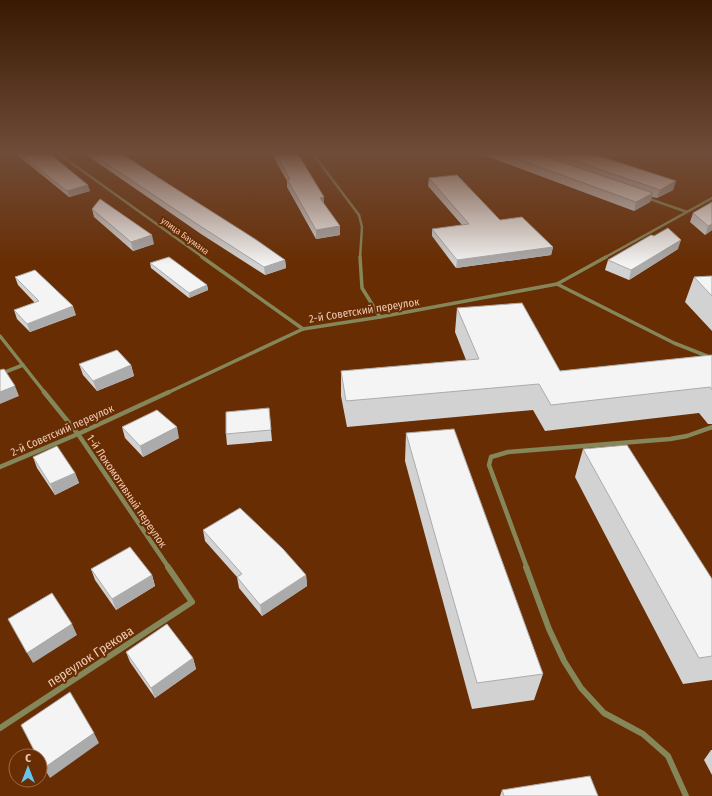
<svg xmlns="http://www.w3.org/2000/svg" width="712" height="796" font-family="'Fira Sans Condensed',sans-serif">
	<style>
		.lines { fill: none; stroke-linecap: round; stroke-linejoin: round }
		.minor-far3 { stroke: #858659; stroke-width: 2.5 }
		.minor-far2 { stroke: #858659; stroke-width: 3.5 }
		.minor-far1 { stroke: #858659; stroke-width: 4.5 }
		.minor { stroke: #858659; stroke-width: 6 }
		.wall { fill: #d2d2d2 }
		.shaded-wall { fill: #ababab }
		.building { fill: #f4f4f4; stroke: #ababab }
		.labels { text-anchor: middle; stroke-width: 4; stroke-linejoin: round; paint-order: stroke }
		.far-street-label { font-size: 9px; fill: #efcab7; stroke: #682d02 }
		.street-label { font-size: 11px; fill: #efcab7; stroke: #682d02 }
		.near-street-label { font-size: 13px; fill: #efcab7; stroke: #682d02 }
	</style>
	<rect width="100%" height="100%" fill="#682d02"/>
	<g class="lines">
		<!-- minor-far3 -->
		<g class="minor-far3">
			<polyline points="59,154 204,258"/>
			<polyline points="313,154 359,215 362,227 360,258"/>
			<polyline points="647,198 687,212"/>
			<polyline points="604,258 712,198"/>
		</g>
		<!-- minor-far2 -->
		<g class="minor-far2">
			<polyline points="202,257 303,329"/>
			<polyline points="360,257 362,288 380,317"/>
			<polyline points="557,284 674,343 712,358"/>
			<polyline points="0,336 45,393"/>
			<polyline points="0,374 23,365"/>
			<polyline points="167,393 303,329 380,317 557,284 606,257"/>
		</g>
		<!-- minor-far1 -->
		<g class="minor-far1">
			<polyline points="44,392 78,434 169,568"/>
			<polyline points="0,467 78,434 169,392"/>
			<polyline points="527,568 489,465 491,457 508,452 670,439 687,436 712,427"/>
		</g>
		<!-- minor -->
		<g class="minor">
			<polyline points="526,567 549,629 564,661 581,688 604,713 643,734 668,756 686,796"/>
			<polyline points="0,728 192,602 168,567"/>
		</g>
	</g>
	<!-- wall -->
	<g class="wall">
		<polygon points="10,154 50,154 90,191 69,197 16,154 11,155"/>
		<polygon points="88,154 122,154 162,180 285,260 286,268 265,275 201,234 88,156"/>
		<polygon points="272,154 298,154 340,235 316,239 287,187 287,181"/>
		<polygon points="481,154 593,154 676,181 673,190 657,198 652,197 650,202 634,211"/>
		<polygon points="429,178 500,220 553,247 551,255 456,268 432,236 432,229 462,225 428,186"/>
		<polygon points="712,202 712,230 705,235 690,222 693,213"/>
		<polygon points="92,209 154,244 133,251 94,217"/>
		<polygon points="678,249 629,280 605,270 608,260"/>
		<polygon points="150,263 207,285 208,290 189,298 151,268"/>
		<polygon points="712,276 712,331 685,302 694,277"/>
		<polygon points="15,277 76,315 30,332 17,319 14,310 35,303 18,285"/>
		<polygon points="457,308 560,371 712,355 712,424 708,424 699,413 545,431 533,410 347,427 341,396 341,371 466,360 455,332"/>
		<polygon points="79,364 131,365 134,376 97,391 83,375"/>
		<polygon points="270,419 272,441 227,445 226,434"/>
		<polygon points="122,427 179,438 143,457 125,438"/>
		<polygon points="406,433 543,674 534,700 472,709 405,461"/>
		<polygon points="583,449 712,579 712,680 683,684 575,477"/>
		<polygon points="33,457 75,473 79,483 55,495 37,468"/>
		<polygon points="203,530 306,575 307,586 262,616 239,588 237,577 205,541"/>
		<polygon points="91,569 152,575 155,586 116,610 95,580"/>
		<polygon points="126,652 193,658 196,669 155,698 130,662"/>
		<polygon points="711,750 712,750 712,775 704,760"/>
		<polygon points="502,790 598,796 500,796"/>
	</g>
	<!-- shaded-wall -->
	<g class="shaded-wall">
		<polygon points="676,181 673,190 657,198 660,190"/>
		<polygon points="88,185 90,191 69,197 67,191"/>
		<polygon points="653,193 650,202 634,211 636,202"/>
		<polygon points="324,197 324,206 320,198"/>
		<polygon points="712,224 712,230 705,235 708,226"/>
		<polygon points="340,226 340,235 316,239 316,230"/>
		<polygon points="152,235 154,244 133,251 131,242"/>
		<polygon points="681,240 678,249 629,280 631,270"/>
		<polygon points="553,247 551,255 456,268 457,260"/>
		<polygon points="285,260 286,268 265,275 264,267"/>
		<polygon points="207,285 208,290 189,298 189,293"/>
		<polygon points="73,306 76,315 30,332 27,324"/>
		<polygon points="131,365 134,376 97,391 93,381"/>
		<polygon points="15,386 19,396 0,404 0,392"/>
		<polygon points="177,427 179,438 143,457 140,446"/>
		<polygon points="75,473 79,483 55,495 50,484"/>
		<polygon points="152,575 155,586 116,610 112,599"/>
		<polygon points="306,575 307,586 262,616 260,605"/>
		<polygon points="72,624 77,635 33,663 27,653"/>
		<polygon points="193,658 196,669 155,698 151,688"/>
		<polygon points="94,733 99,743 50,778 44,768"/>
	</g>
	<!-- building -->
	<g class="building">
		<polygon points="20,154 50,154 88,185 67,191"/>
		<polygon points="92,154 122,154 162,180 255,239 285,260 264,267 200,226"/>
		<polygon points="276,154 298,154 324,197 320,198 340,226 316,230 287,179 290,179"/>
		<polygon points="504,154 539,154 653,193 636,202"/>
		<polygon points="555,154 593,154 676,181 660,190"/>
		<polygon points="457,175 500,220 522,217 553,247 457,260 432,229 469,224 429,178"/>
		<polygon points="100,199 152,235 131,242 92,209"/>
		<polygon points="712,202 712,224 708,226 693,213"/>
		<polygon points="668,228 681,240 631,270 608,260 651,235 654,236"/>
		<polygon points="169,257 207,285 189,293 150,263"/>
		<polygon points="35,270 73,306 27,324 14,310 39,301 15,277"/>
		<polygon points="712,276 712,296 694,277"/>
		<polygon points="522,303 560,371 712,355 712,390 710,387 551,405 539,384 346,401 341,371 479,359 457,308"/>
		<polygon points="117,350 131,365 93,381 79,364"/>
		<polygon points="4,369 15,386 0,392 0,370"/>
		<polygon points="269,408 271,430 226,434 226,412"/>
		<polygon points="157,410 177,427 140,446 122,427"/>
		<polygon points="454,429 543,674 477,683 406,433"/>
		<polygon points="627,445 712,579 712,656 699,658 583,449"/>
		<polygon points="57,446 75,473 50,484 33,457"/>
		<polygon points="240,508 283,549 306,575 260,605 237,577 242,574 203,530"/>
		<polygon points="130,547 152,575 112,599 91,569"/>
		<polygon points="52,593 72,624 27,653 8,619"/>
		<polygon points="167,624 193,658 151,688 126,652"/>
		<polygon points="70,692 94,733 44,768 40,761 40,756 37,756 21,725"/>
		<polygon points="590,776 598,796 504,796 502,790"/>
	</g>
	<!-- sky -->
	<linearGradient id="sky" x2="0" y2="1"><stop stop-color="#391901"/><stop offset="0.58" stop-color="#6f4c39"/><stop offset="1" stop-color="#6f4c39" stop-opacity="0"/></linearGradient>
	<rect width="712" height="265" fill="url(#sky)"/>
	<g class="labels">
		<!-- far-street labels -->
		<g class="far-street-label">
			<text transform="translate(185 236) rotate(36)" y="3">улица Баумана</text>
		</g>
		<!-- street labels -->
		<g class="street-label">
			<text transform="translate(364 310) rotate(-9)" y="4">2-й Советский переулок</text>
			<text transform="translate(62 430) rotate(-24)" y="4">2-й Советский переулок</text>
			<text transform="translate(127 491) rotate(56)" y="4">1-й Локомотивный переулок</text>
		</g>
		<!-- near-street labels -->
		<g class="near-street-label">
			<text transform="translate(90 656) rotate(-33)" y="5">переулок Грекова</text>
		</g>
	</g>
	<!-- north arrow -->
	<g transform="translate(28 768)"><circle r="19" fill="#682d02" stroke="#9e6c4a"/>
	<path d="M0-3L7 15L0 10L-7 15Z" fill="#65c5ef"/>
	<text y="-6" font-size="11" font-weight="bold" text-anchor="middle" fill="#efcab7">С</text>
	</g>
</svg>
